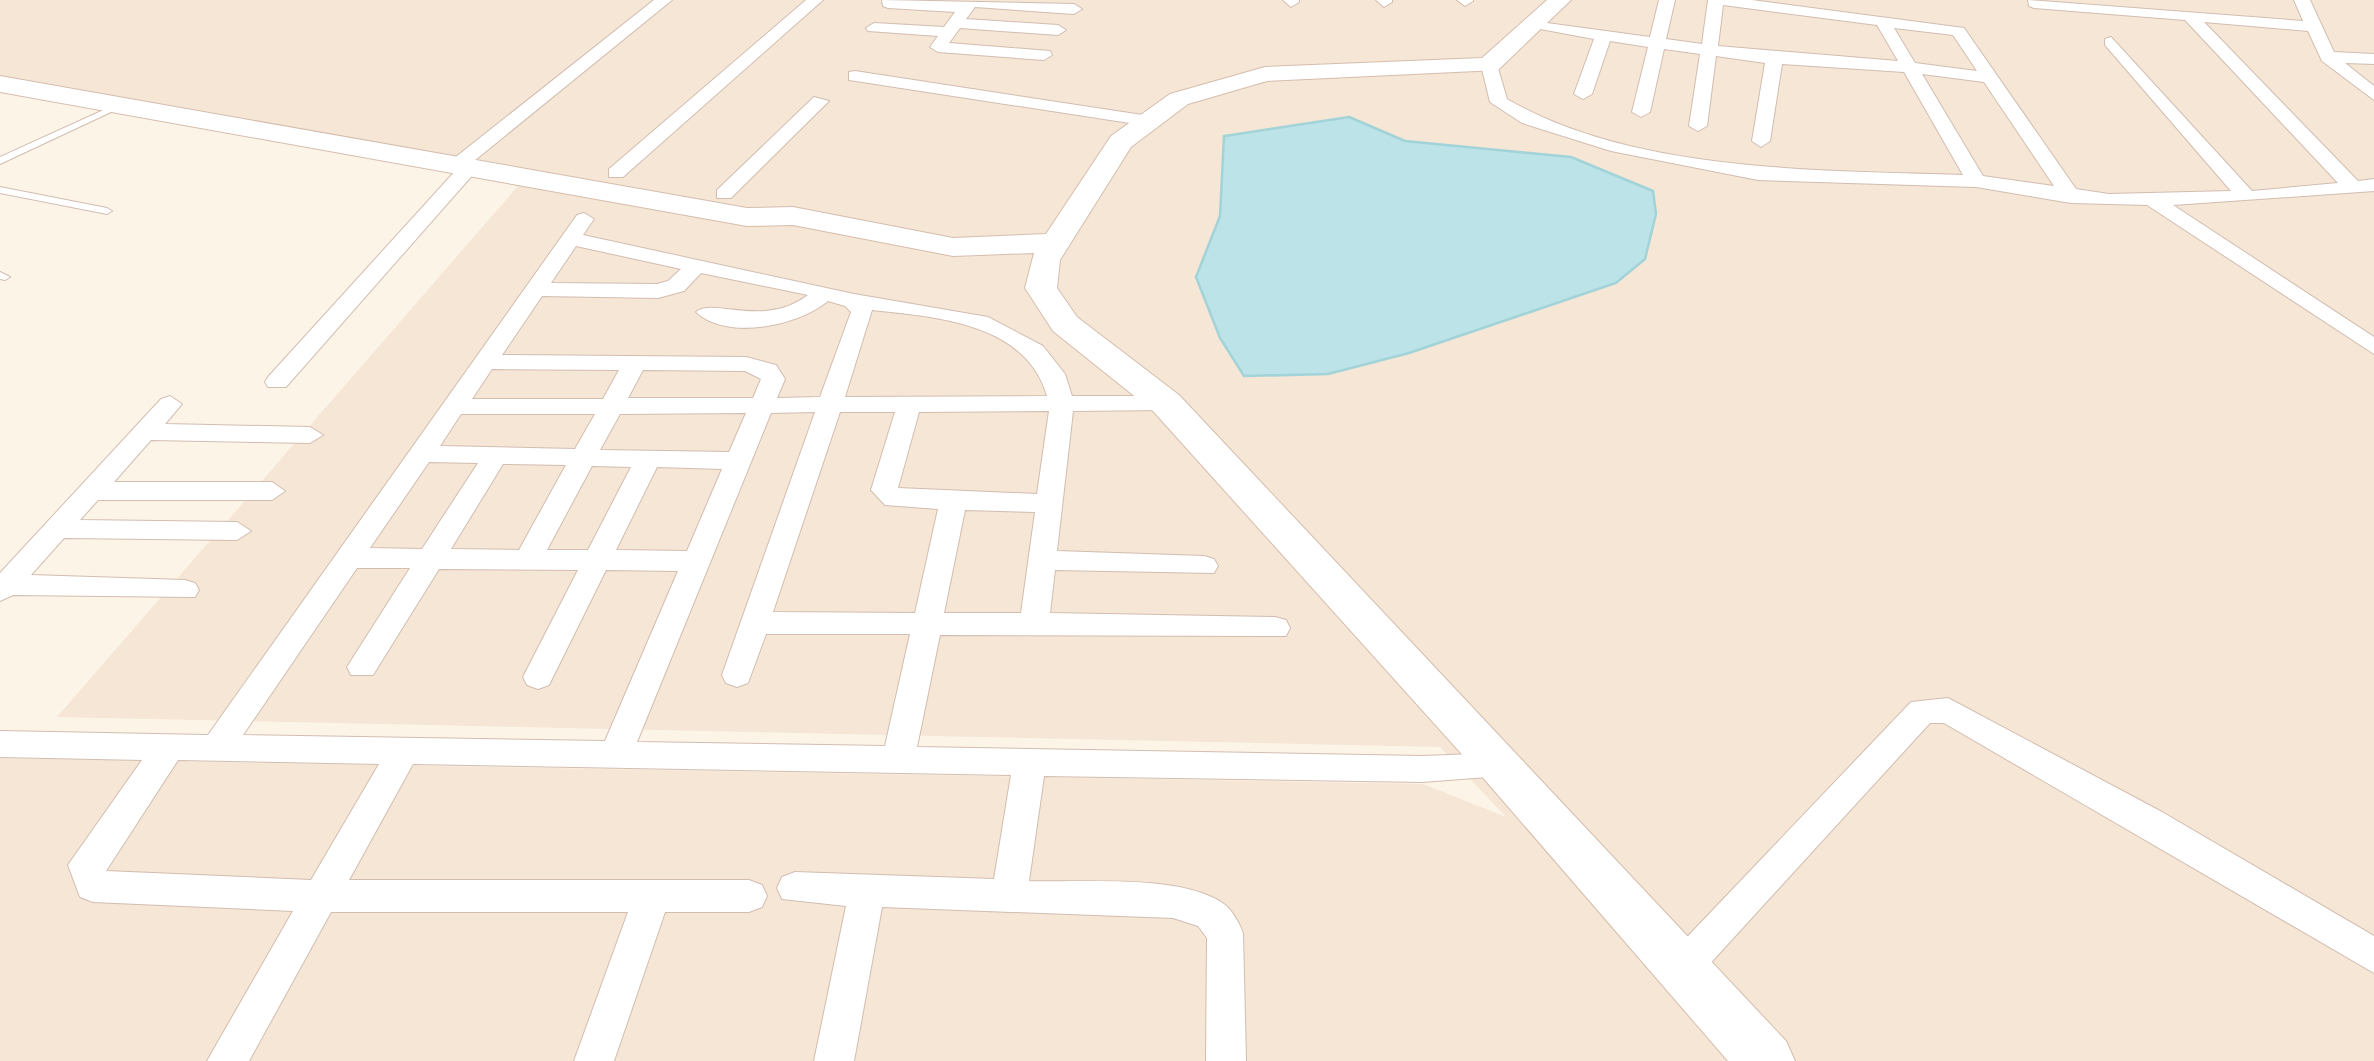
<svg xmlns="http://www.w3.org/2000/svg" width="2374" height="1061" font-family="'Nunito Sans',sans-serif">
	<style>
		.residential { fill: #f5e6d6 }
		.water { fill: #bce3e7; stroke: #a2d3d9; stroke-width: 2.5 }
		.lines { fill: none; stroke-linecap: round; stroke-linejoin: round }
		.lane-casing { stroke: #d2bdb0; stroke-width: 2 }
		.street-casing { stroke: #d2bdb0; stroke-width: 2 }
		.secondary-casing { stroke: #d5bdad; stroke-width: 2 }
		.lane { fill: #fff; fill-rule: evenodd }
		.street { fill: #fff; fill-rule: evenodd }
		.secondary { fill: #fff; fill-rule: evenodd }
	</style>
	<rect width="100%" height="100%" fill="#fdf4e8"/>
	<!-- residential -->
	<polygon class="residential" points="0,0 2374,0 2374,1061 0,1061 0,758 1423,784 1506,817 1440,747 57,717 518,186 0,84"/>
	<!-- water -->
	<polygon class="water" points="1349,117 1405,141 1571,157 1653,191 1656,214 1645,259 1616,283 1409,353 1328,374 1244,376 1220,338 1196,277 1220,216 1224,136"/>
	<g class="lines">
		<defs>
			<g id="lane">
				<polygon points="119,103 126,105 0,164 0,157"/>
				<polygon points="0,187 107,208 112,211 107,214 0,193"/>
				<polygon points="0,272 10,277 5,280 0,279"/>
			</g>
			<g id="street">
				<polygon points="654,0 672,0 474,161 480,166 477,170 286,387 268,387 265,382 268,377 457,169 449,164 452,160"/>
				<polygon points="806,0 823,0 623,177 609,177 609,169"/>
				<polygon points="882,0 1074,4 1082,9 1074,14 975,7 966,19 1058,25 1066,30 1058,35 960,28 949,43 1050,51 1052,55 1044,60 938,52 930,47 938,36 868,31 866,28 874,23 944,27 955,12 888,8 883,6"/>
				<polygon points="1283,0 1299,0 1299,2 1291,7"/>
				<polygon points="1376,0 1392,0 1392,2 1384,7"/>
				<polygon points="1457,0 1473,0 1473,1 1465,6"/>
				<path d="M 1659,0 L 1675,0 L 1666,39 L 1702,44 L 1708,0 L 1752,0 L 1964,28 L 2076,189 L 2109,194 L 2231,191 L 2105,45 L 2105,39 L 2111,37 L 2252,191 L 2338,183 L 2185,20 L 2034,8 L 2029,6 L 2028,0 L 2303,21 L 2294,0 L 2310,0 L 2334,52 L 2374,54 L 2374,64 L 2345,63 L 2374,86 L 2374,100 L 2322,61 L 2308,31 L 2204,22 L 2358,181 L 2374,179 L 2374,191 L 2173,205 L 2374,337 L 2374,354 L 2147,205 L 2071,203 L 1976,187 L 1758,180 L 1611,151 L 1522,123 L 1490,102 L 1481,65 L 1489,60 L 1497,65 L 1507,99 C 1634,173 1820,170 1963,175 L 1904,72 L 1782,64 L 1770,141 L 1761,147 L 1752,141 L 1765,63 L 1716,56 L 1707,126 L 1698,131 L 1689,126 L 1700,54 L 1664,49 L 1650,112 L 1641,117 L 1632,112 L 1648,47 L 1610,41 L 1592,94 L 1583,99 L 1574,94 L 1594,39 L 1524,26 L 1532,21 L 1650,37 ZM 1723,5 L 1877,25 L 1898,61 L 1718,46 ZM 1894,28 L 1953,35 L 1977,71 L 1915,63 ZM 1922,74 L 1984,82 L 2054,186 L 1983,176 Z"/>
				<polygon points="855,71 1149,116 1158,121 1149,126 849,80 849,72"/>
				<polygon points="814,97 829,101 731,198 717,198 717,190"/>
				<path d="M 584,213 L 594,219 L 583,235 L 854,294 L 988,317 L 1043,346 L 1065,374 L 1072,396 L 1166,396 L 1178,403 L 1166,410 L 1073,411 L 1057,551 L 1204,556 L 1214,559 L 1218,566 L 1214,573 L 1055,570 L 1050,613 L 1275,617 L 1286,620 L 1290,628 L 1286,636 L 940,635 L 917,747 L 1422,756 L 1502,753 L 1514,757 L 1518,766 L 1514,775 L 1422,782 L 1044,776 L 1029,881 C 1082,883 1176,874 1221,902 C 1231,908 1239,922 1243,933 L 1246,1061 L 1206,1061 L 1207,938 L 1198,926 L 1173,918 L 882,907 L 854,1061 L 814,1061 L 846,906 L 782,899 L 777,888 L 782,877 L 795,872 L 994,879 L 1011,775 L 413,764 L 349,880 L 749,880 L 762,885 L 767,896 L 762,907 L 749,912 L 665,912 L 614,1061 L 574,1061 L 628,912 L 331,912 L 249,1061 L 207,1061 L 293,911 L 93,902 L 80,897 L 68,865 L 142,760 L 0,757 L 0,731 L 208,735 L 577,215 ZM 576,246 L 681,269 L 668,281 L 657,284 L 551,283 ZM 701,273 L 808,295 C 763,329 713,297 696,312 C 727,341 798,326 828,301 L 845,306 L 851,312 L 820,397 L 777,398 L 785,379 L 776,365 L 746,357 L 502,355 L 542,296 L 658,298 L 684,291 ZM 872,310 C 937,317 1026,323 1047,396 L 845,397 ZM 492,369 L 619,370 L 603,399 L 472,399 ZM 643,370 L 745,371 L 761,379 L 753,398 L 628,398 ZM 1049,411 L 1037,494 L 898,488 L 919,412 ZM 815,412 L 722,675 L 726,683 L 737,687 L 748,683 L 766,634 L 910,634 L 885,746 L 637,742 L 771,413 ZM 840,412 L 895,412 L 871,490 L 885,505 L 938,509 L 915,613 L 773,612 ZM 746,413 L 729,452 L 600,450 L 620,414 ZM 461,414 L 595,414 L 575,449 L 440,446 ZM 429,462 L 478,463 L 422,549 L 370,548 ZM 503,464 L 566,465 L 519,550 L 451,549 ZM 592,466 L 631,467 L 588,550 L 547,550 ZM 657,467 L 722,469 L 687,551 L 616,550 ZM 965,510 L 1035,512 L 1021,613 L 944,613 ZM 357,568 L 410,568 L 347,667 L 351,675 L 373,675 L 439,569 L 578,570 L 523,677 L 527,685 L 538,689 L 549,685 L 606,570 L 678,571 L 605,741 L 243,735 ZM 178,760 L 379,764 L 311,880 L 106,871 Z"/>
				<polygon points="170,396 182,404 165,424 310,427 323,435 310,443 151,440 114,482 272,482 285,491 272,500 98,500 80,520 237,522 251,531 237,540 64,538 31,575 185,580 195,583 199,590 195,597 13,595 0,601 0,573 161,399"/>
				<polygon points="1948,698 2162,812 2374,936 2374,973 1944,723 1930,723 1696,979 1683,984 1670,979 1664,967 1670,955 1911,702"/>
			</g>
			<polygon id="secondary" points="1547,0 1571,0 1498,70 1267,81 1188,104 1131,147 1060,260 1057,288 1077,317 1179,395 1786,1041 1795,1061 1728,1061 1485,780 1153,411 1053,331 1025,288 1034,253 953,256 793,225 747,226 0,92 0,76 747,208 793,207 953,238 1046,234 1111,136 1170,94 1265,67 1482,58"/>
		</defs>
		<!-- lane casing -->
		<use href="#lane" class="lane-casing"/>
		<!-- street casing -->
		<use href="#street" class="street-casing"/>
		<!-- secondary casing -->
		<use href="#secondary" class="secondary-casing"/>
		<!-- lane -->
		<use href="#lane" class="lane"/>
		<!-- street -->
		<use href="#street" class="street"/>
		<!-- secondary -->
		<use href="#secondary" class="secondary"/>
	</g>
</svg>
